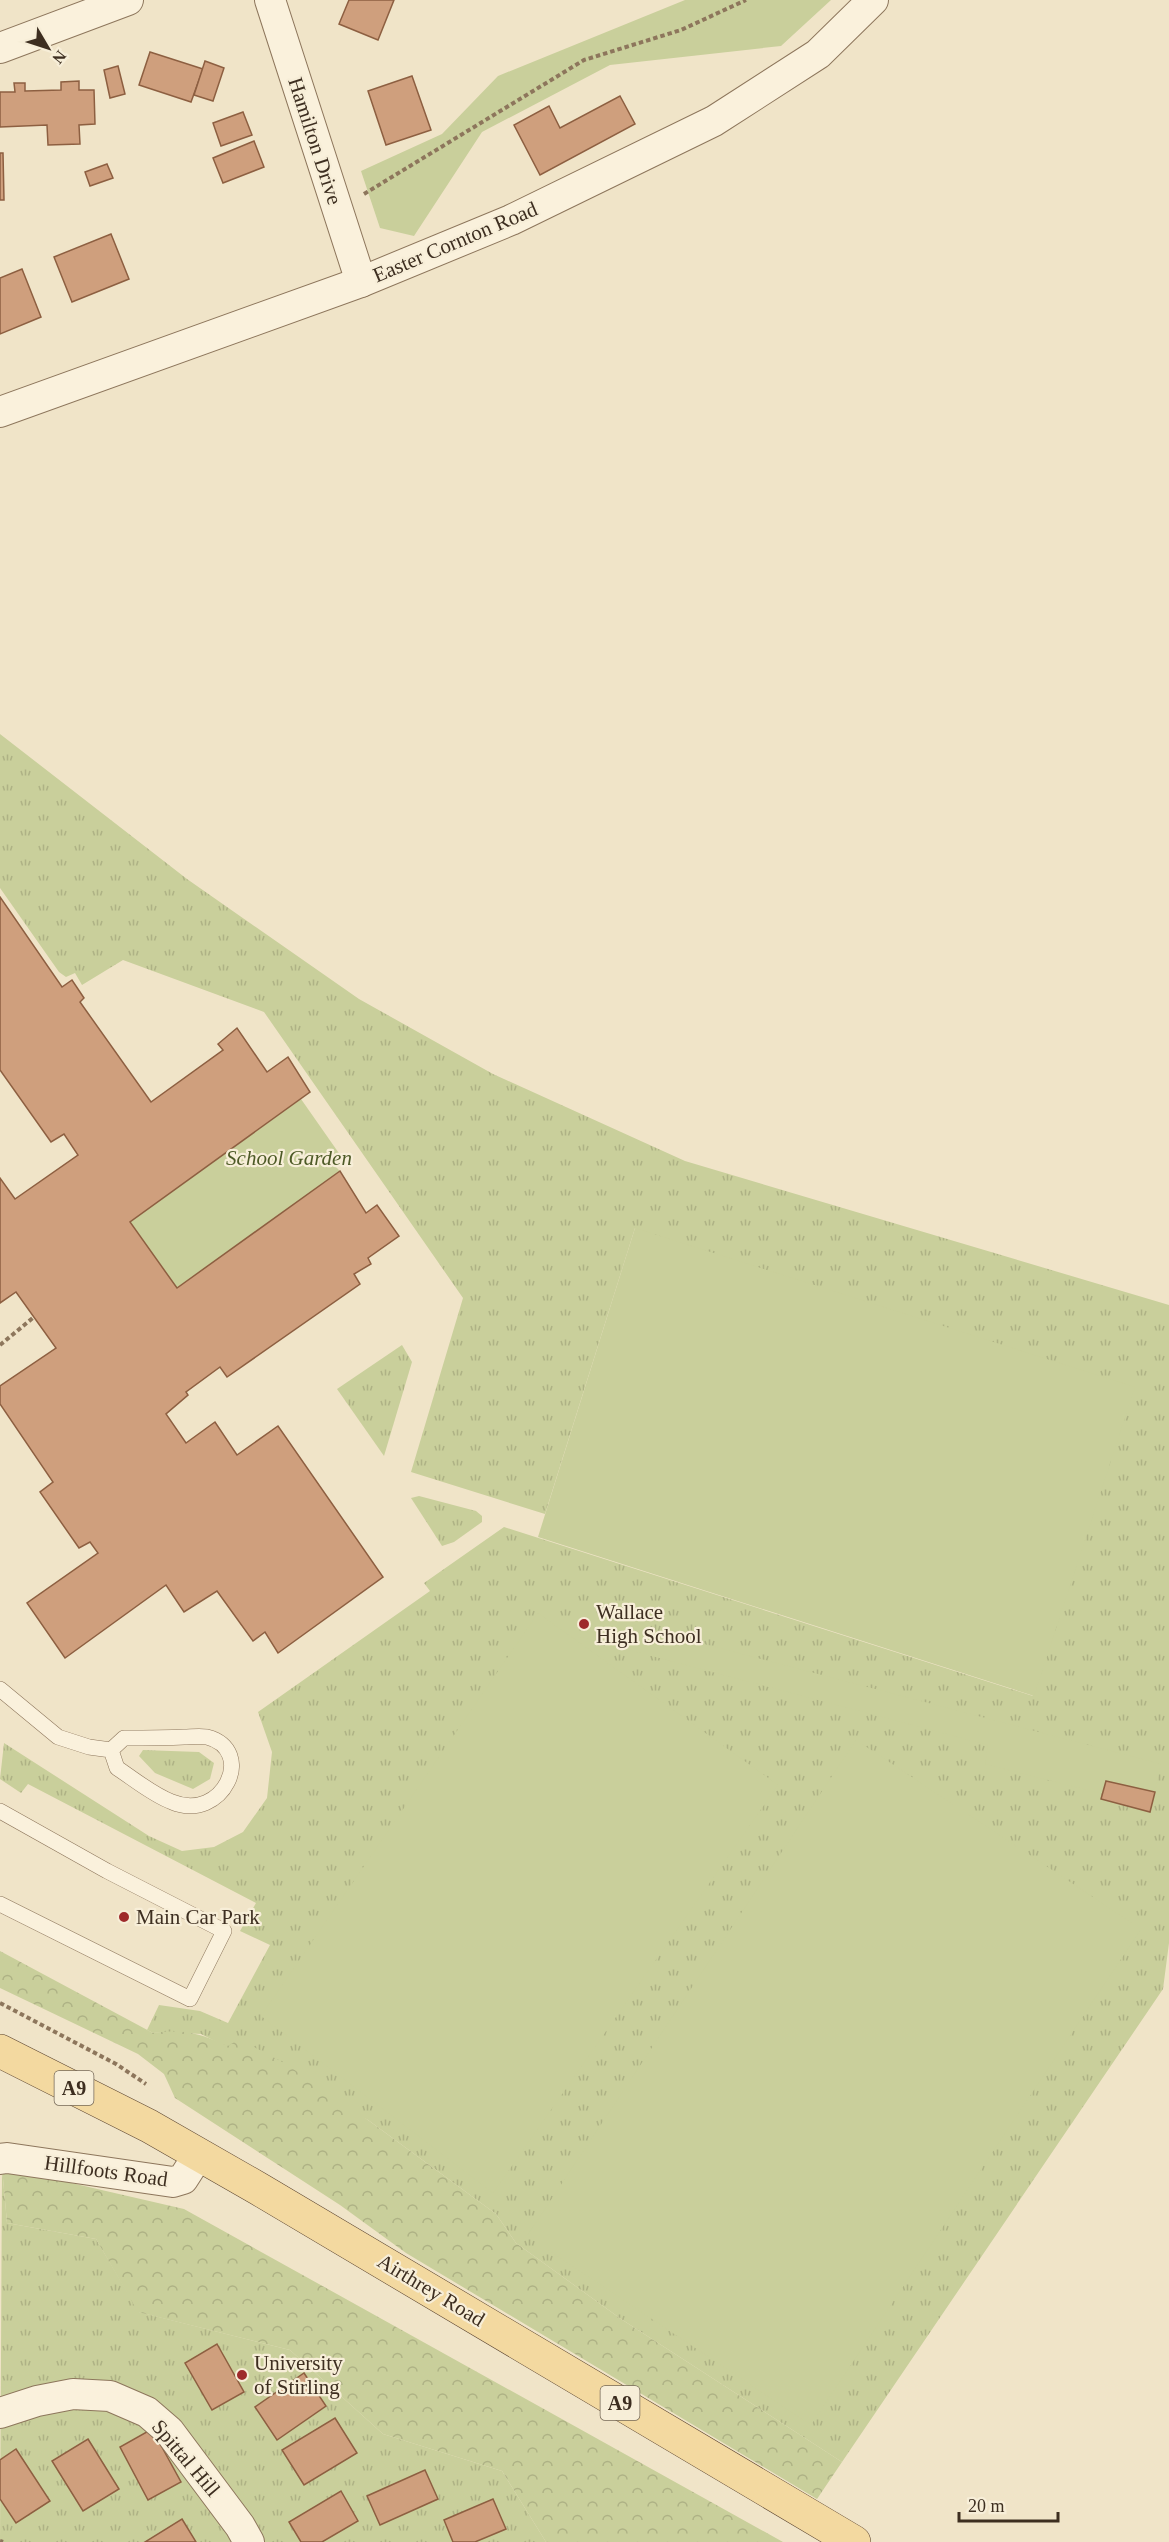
<svg xmlns="http://www.w3.org/2000/svg" width="1169" height="2542" font-family="'Times New Roman',serif">
	<style>
		.grass { fill: url(#grass-tufts) }
		.forest { fill: url(#forest-crowns) }
		.green { fill: #c9cf9b }
		.building { fill: #cf9f7d; stroke: #8d5f41; stroke-width: 1.5 }
		.lines { fill: none; stroke-linecap: round; stroke-linejoin: round }
		.lane-casing { stroke: #8d765c; stroke-width: 16 }
		.street-casing { stroke: #8d765c; stroke-width: 32 }
		.primary-casing { stroke: #5b4430; stroke-width: 34 }
		.path { stroke: #8d765c; stroke-width: 4; stroke-dasharray: 4.5 3; stroke-linecap: butt }
		.lane { stroke: #faf1dc; stroke-width: 15 }
		.street { stroke: #faf1dc; stroke-width: 30 }
		.primary { stroke: #f3d9a0; stroke-width: 33 }
		.poi-dot { fill: #9e2a2b; stroke: #f7eed8; stroke-width: 2 }
		.labels { text-anchor: middle; stroke-width: 4.5; stroke-linejoin: round; paint-order: stroke }
		.shield { fill: #f7eed8; stroke: #756857; stroke-width: 1.5 }
		.shield-label { font-size: 20px; font-weight: bold; fill: #3d2e20 }
		.street-label { font-size: 21px; fill: #3d2e20; stroke: #f7eed8 }
		.park-label { font-size: 21px; font-style: italic; fill: #4d5a26; stroke: #f7eed8 }
		.poi-label { font-size: 21px; fill: #3d2e20; stroke: #f7eed8; text-anchor: start }
	</style>
	<defs>
		<pattern id="grass-tufts" width="24" height="20" patternUnits="userSpaceOnUse" patternTransform="scale(1.5)"><rect width="24" height="20" fill="#c9cf9b"/><path d="M3 7l-1-3M5 7V3M7 7l1-3M15 17l-1-3M17 17v-4M19 17l1-3" fill="none" stroke="#aeb285"/></pattern>
		<pattern id="forest-crowns" width="20" height="18" patternUnits="userSpaceOnUse" patternTransform="scale(1.5)"><rect width="20" height="18" fill="#c9cf9b"/><path d="M2 6a3 3 0 1 1 6 0M12 15a3 3 0 1 1 6 0" fill="none" stroke="#aeb285"/></pattern>
	</defs>
	<rect width="100%" height="100%" fill="#f0e4c8"/>
	<!-- grass -->
	<g class="grass">
		<polygon points="0,734 187,879 359,999 493,1074 685,1161 1169,1305 1169,1943 1163,1989 842,2462 621,2319 516,2243 496,2214 368,2120 201,2034 166,2032 153,2033 147,2030 159,2005 200,2011 228,2023 270,1945 240,1931 256,1903 28,1784 21,1793 0,1779 4,1743 149,1836 182,1851 214,1847 243,1832 267,1798 272,1752 258,1712 430,1591 424,1583 504,1527 1033,1696 635,1228 545,1514 411,1472 463,1298 264,1012 123,960 82,985 75,973 66,977 59,972 0,888"/>
		<polygon points="402,1345 412,1362 384,1456 337,1389"/>
		<polygon points="419,1496 476,1511 482,1516 482,1522 454,1542 442,1546 411,1498"/>
		<polygon points="143,1750 199,1752 214,1763 210,1779 193,1789 155,1773 139,1756"/>
		<polygon points="2,2167 7,2223 96,2239 139,2312 290,2350 383,2434 502,2471 546,2542 0,2542"/>
	</g>
	<!-- forest -->
	<g class="forest">
		<path d="M 0,1951 L 153,2033 C 185,2029 199,2033 228,2046 L 239,2039 L 286,2064 L 368,2120 L 496,2214 L 516,2243 L 621,2319 L 842,2462 L 817,2499 L 406,2253 L 340,2205 L 175,2098 L 164,2074 L 138,2054 L 0,1988 Z"/>
		<polygon points="2,2167 184,2209 783,2542 546,2542 502,2471 383,2434 290,2350 138,2312 96,2239 7,2223"/>
	</g>
	<!-- green -->
	<g class="green">
		<polygon points="685,0 831,0 781,46 610,65 482,132 414,236 380,228 361,171 442,134 498,76"/>
		<polygon points="301,1099 343,1159 335,1166 340,1171 177,1288 130,1222"/>
		<polygon points="635,1228 1135,1387 1034,1696 538,1537"/>
		<polygon points="588,1611 624,1623 1161,1764 1155,1792 1107,1781 1103,1794 985,1764 988,1745 580,1637"/>
		<polygon points="538,1613 778,1785 493,2193 261,2016"/>
		<polygon points="856,1740 1141,1929 811,2425 527,2236"/>
	</g>
	<!-- building -->
	<g class="building">
		<polygon points="349,0 394,0 378,40 339,24"/>
		<polygon points="150,52 203,69 191,102 139,85"/>
		<polygon points="205,61 224,68 213,101 194,95"/>
		<polygon points="118,66 125,94 110,98 104,70"/>
		<polygon points="412,76 431,130 386,145 368,91"/>
		<polygon points="79,81 79,90 94,90 95,124 79,125 80,144 48,145 47,125 0,127 0,92 15,92 14,83 25,83 25,91 61,90 61,82"/>
		<polygon points="620,96 635,124 540,175 514,125 549,106 560,128"/>
		<polygon points="243,112 252,135 221,146 213,123"/>
		<polygon points="254,141 264,167 223,183 213,158"/>
		<polygon points="0,153 3,153 4,200 0,200"/>
		<polygon points="107,164 113,178 90,186 85,172"/>
		<polygon points="111,234 129,279 72,302 54,257"/>
		<polygon points="22,269 41,317 0,334 0,278"/>
		<polygon points="0,897 62,987 72,980 84,998 80,1002 151,1102 223,1050 218,1044 237,1028 267,1072 288,1057 310,1092 130,1222 177,1288 340,1171 366,1213 377,1205 399,1236 368,1258 371,1264 354,1274 360,1284 227,1377 220,1367 186,1392 188,1395 166,1414 186,1443 215,1422 237,1455 278,1426 383,1577 278,1653 265,1632 253,1641 217,1591 184,1612 166,1585 65,1658 27,1603 98,1553 90,1542 79,1548 40,1492 53,1482 0,1404 0,1386 56,1348 16,1292 0,1303 0,1178 15,1199 78,1155 64,1134 51,1142 0,1070"/>
		<polygon points="1106,1781 1155,1792 1150,1812 1101,1799"/>
		<polygon points="217,2344 244,2392 212,2410 185,2363"/>
		<polygon points="304,2373 326,2406 277,2440 255,2407"/>
		<polygon points="335,2418 357,2453 304,2485 282,2450"/>
		<polygon points="152,2429 181,2482 148,2500 120,2447"/>
		<polygon points="88,2439 119,2489 83,2511 52,2461"/>
		<polygon points="16,2449 50,2501 16,2523 0,2499 0,2460"/>
		<polygon points="425,2470 438,2499 380,2525 367,2496"/>
		<polygon points="341,2491 358,2521 322,2542 301,2542 289,2522"/>
		<polygon points="493,2499 506,2529 475,2542 453,2542 444,2520"/>
		<polygon points="182,2519 196,2542 145,2542"/>
	</g>
	<g class="lines">
		<defs>
			<g id="lane">
				<path d="M 0,1689 L 58,1737 L 89,1747 L 111,1750 L 124,1738 C 144,1738 164,1738 184,1737 C 190,1737 200,1736 207,1737 C 257,1750 223,1823 172,1802 C 153,1795 134,1779 117,1768 L 111,1750"/>
				<polyline points="0,1811 107,1871 224,1931 190,1999 0,1904"/>
			</g>
			<g id="street">
				<polyline points="270,0 361,282"/>
				<polyline points="0,48 128,0"/>
				<polyline points="0,412 361,282 511,220 714,121 818,54 873,0"/>
				<polyline points="0,2159 7,2158 173,2182 183,2179 199,2154"/>
				<polyline points="0,2413 37,2401 73,2394 110,2396 147,2412 169,2431 240,2526 249,2542"/>
			</g>
			<polyline id="primary" points="0,2051 149,2126 259,2189 854,2542"/>
		</defs>
		<!-- lane casing -->
		<use href="#lane" class="lane-casing"/>
		<!-- street casing -->
		<use href="#street" class="street-casing"/>
		<!-- primary casing -->
		<use href="#primary" class="primary-casing"/>
		<!-- path -->
		<g class="path">
			<polyline points="364,194 584,60 681,30 746,0"/>
			<polyline points="0,1345 34,1317"/>
			<polyline points="0,2003 116,2064 146,2084"/>
			<polyline points="0,2541 3,2542"/>
		</g>
		<!-- lane -->
		<use href="#lane" class="lane"/>
		<!-- street -->
		<use href="#street" class="street"/>
		<!-- primary -->
		<use href="#primary" class="primary"/>
	</g>
	<!-- markers -->
	<g class="poi-dot">
		<circle cx="584" cy="1624" r="6"/>
		<circle cx="124" cy="1917" r="6"/>
		<circle cx="242" cy="2375" r="6"/>
	</g>
	<g class="labels">
		<!-- shield labels -->
		<g class="shield">
			<rect x="54.5" y="2071" width="39" height="34" rx="4.5"/>
			<rect x="600.5" y="2386" width="39" height="34" rx="4.5"/>
		</g>
		<g class="shield-label">
			<text x="74" y="2095">A9</text>
			<text x="620" y="2410">A9</text>
		</g>
		<!-- street labels -->
		<g class="street-label">
			<text transform="translate(315 141) rotate(72)" y="7">Hamilton Drive</text>
			<text transform="translate(455 242) rotate(-23)" y="7">Easter Cornton Road</text>
			<text transform="translate(106 2171) rotate(8)" y="7">Hillfoots Road</text>
			<text transform="translate(431 2290) rotate(31)" y="7">Airthrey Road</text>
			<text transform="translate(186 2458) rotate(50)" y="7">Spittal Hill</text>
		</g>
		<!-- park labels -->
		<g class="park-label">
			<text x="289" y="1165">School Garden</text>
		</g>
		<!-- poi labels -->
		<g class="poi-label">
			<text x="596" y="1619">Wallace<tspan x="596" dy="24">High School</tspan></text>
			<text x="136" y="1924">Main Car Park</text>
			<text x="254" y="2370">University<tspan x="254" dy="24">of Stirling</tspan></text>
		</g>
	</g>
	<!-- north arrow -->
	<g transform="translate(48 48) rotate(129)" stroke="#f7eed8" stroke-width="4.5" paint-order="stroke">
	<path d="M0-4.5L10 22L0 15L-10 22Z" fill="#3d2e20"/>
	<text y="-9" font-size="16" font-weight="bold" text-anchor="middle" fill="#3d2e20">N</text>
	</g>
	<!-- scale -->
	<path d="M959 2512v9h99v-9" fill="none" stroke="#3d2e20" stroke-width="3"/>
	<text x="968" y="2512" font-size="18" fill="#3d2e20" stroke="#f7eed8" stroke-width="4.5" paint-order="stroke">20 m</text>
</svg>
